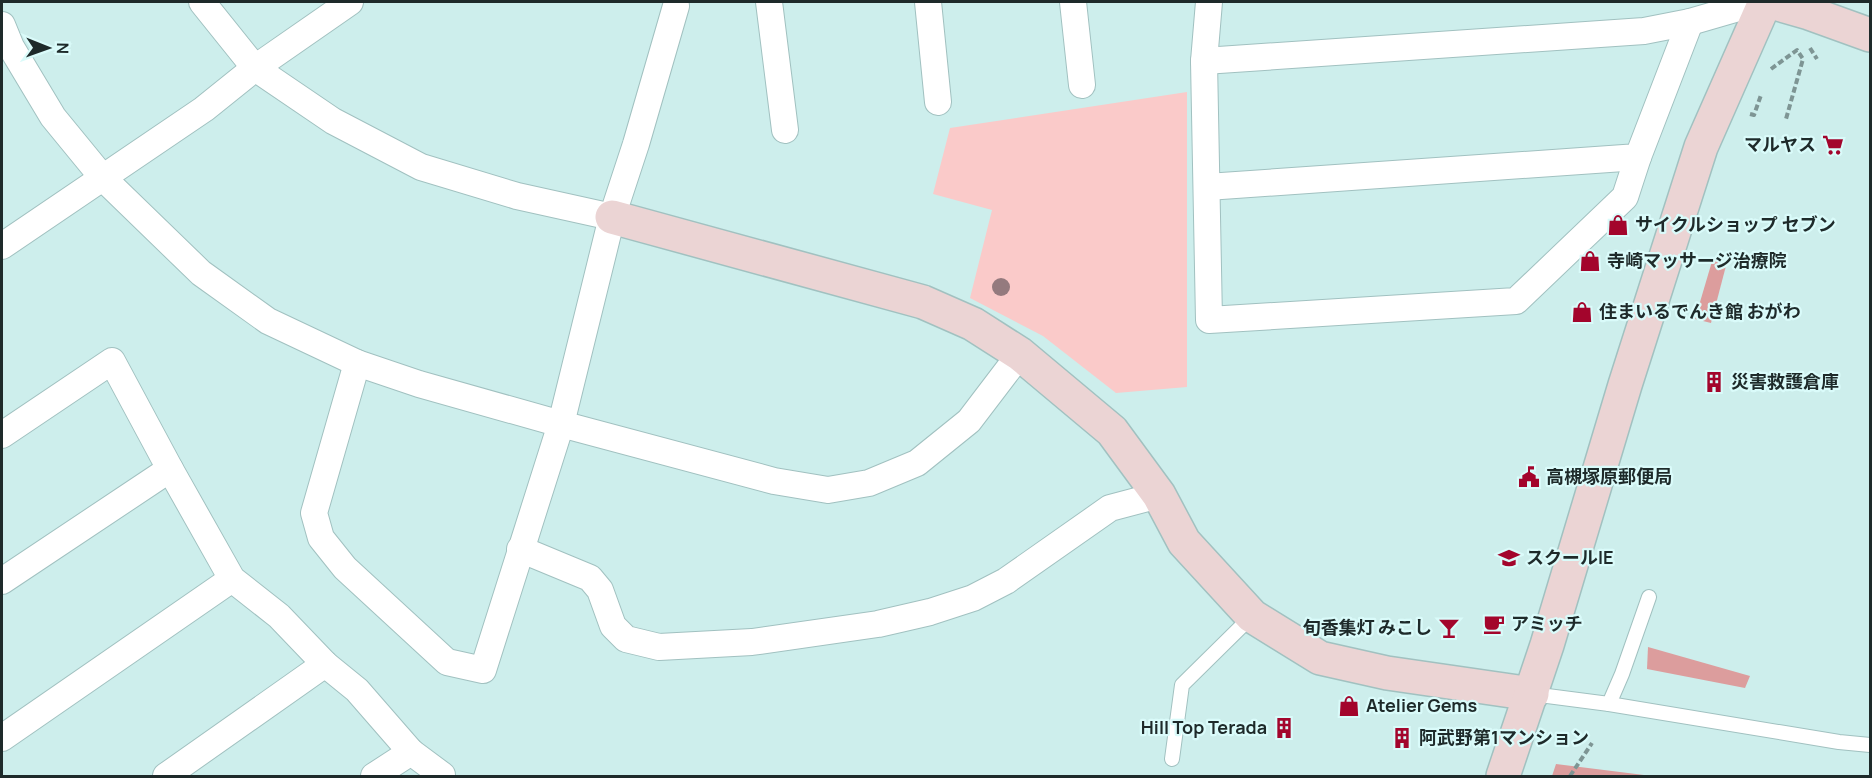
<svg xmlns="http://www.w3.org/2000/svg" width="1872" height="778" font-family="Manrope,'Noto Sans JP',sans-serif">
	<style>
		.green { fill: #facac9 }
		.forest { fill: #dc9d9d }
		.lines { fill: none; stroke-linecap: round; stroke-linejoin: round }
		.lane-casing { stroke: #a1c1c0; stroke-width: 16 }
		.street-casing { stroke: #a1c1c0; stroke-width: 28 }
		.secondary-casing { stroke: #a1c1c0; stroke-width: 36 }
		.path { stroke: #7e9594; stroke-width: 4; stroke-dasharray: 6 3; stroke-linecap: butt }
		.lane { stroke: #fff; stroke-width: 14 }
		.street { stroke: #fff; stroke-width: 26 }
		.secondary { stroke: #ebd4d4; stroke-width: 33 }
		.tree { fill: #947a7e }
		.labels { text-anchor: middle; stroke-width: 4.5; stroke-linejoin: round; paint-order: stroke }
		.poi-label { font-size: 18px; font-weight: bold; fill: #1e2a2a; stroke: #dafbfa; text-anchor: start }
	</style>
	<rect width="100%" height="100%" fill="#cdeeec"/>
	<!-- green -->
	<polygon class="green" points="1187,92 1187,387 1116,393 1043,336 970,298 992,210 933,194 950,128"/>
	<!-- forest -->
	<g class="forest">
		<polygon points="1713,258 1727,262 1711,323 1695,319"/>
		<polygon points="1648,647 1750,676 1745,688 1647,669"/>
		<polygon points="1556,764 1652,776 1552,776"/>
	</g>
	<g class="lines">
		<defs>
			<g id="lane">
				<polyline points="1532,694 1609,704 1839,742 1870,745"/>
				<polyline points="1609,704 1622,674 1649,597"/>
				<polyline points="1172,759 1182,685 1252,616"/>
			</g>
			<g id="street">
				<polyline points="202,2 255,68 333,121 421,167 517,196 612,217"/>
				<polyline points="769,2 785,130"/>
				<polyline points="928,2 938,102"/>
				<polyline points="1073,2 1082,85"/>
				<polyline points="1209,2 1204,61 1209,320 1516,301 1625,197 1638,157"/>
				<polyline points="2,25 11,47 53,117 103,178 201,273 268,321 357,363 419,384 561,424 774,481 828,490 869,483 917,463 969,421 1020,354"/>
				<polyline points="1204,61 1644,31 1690,22 1759,2"/>
				<polyline points="1207,187 1638,157 1690,22"/>
				<polyline points="2,246 204,109 255,68 350,2"/>
				<polyline points="357,363 314,513 321,538 345,568 447,662 483,670 561,424 612,217 636,144 676,6"/>
				<polyline points="2,435 112,361 170,469 232,579 279,616 325,664 357,690 411,752 442,775 442,776"/>
				<polyline points="520,549 590,578 600,590 613,626 626,639 659,647 752,642 878,624 930,612 973,598 1006,581 1110,508 1159,495"/>
				<polyline points="2,581 170,469"/>
				<polyline points="2,738 232,579"/>
				<polyline points="166,776 325,664"/>
				<polyline points="374,776 411,752"/>
			</g>
			<g id="secondary">
				<polyline points="1771,2 1809,13 1870,35"/>
				<polyline points="612,217 923,302 973,324 1020,354 1112,431 1159,495 1184,542 1252,616 1320,658 1387,673 1532,694"/>
				<polyline points="1503,776 1547,645 1625,385 1701,147 1765,2"/>
			</g>
		</defs>
		<!-- lane casing -->
		<use href="#lane" class="lane-casing"/>
		<!-- street casing -->
		<use href="#street" class="street-casing"/>
		<!-- secondary casing -->
		<use href="#secondary" class="secondary-casing"/>
		<!-- path -->
		<g class="path">
			<polyline points="1810,48 1817,59"/>
			<polyline points="1771,69 1797,50 1803,59 1786,119"/>
			<polyline points="1750,114 1754,115 1761,95"/>
			<polyline points="1570,776 1592,743"/>
		</g>
		<!-- lane -->
		<use href="#lane" class="lane"/>
		<!-- street -->
		<use href="#street" class="street"/>
		<!-- secondary -->
		<use href="#secondary" class="secondary"/>
	</g>
	<!-- trees -->
	<circle class="tree" cx="1001" cy="287" r="9"/>
	<!-- icons -->
	<defs>
		<symbol id="supermarket-bare" viewBox="-9 -9 18 18"><path d="M-6-5.5h2.5l.6 2H6L4.5 2H-2.5L-4.4-4H-6ZM-1.5 3.2a1.3 1.3 0 1 0 .1 0ZM3 3.2a1.3 1.3 0 1 0 .1 0Z" fill="#a3052c" stroke="#dafbfa" stroke-width="2.5" paint-order="stroke"/></symbol>
		<symbol id="shop-bare" viewBox="-9 -9 18 18"><path d="M-5-2.5h2.3a2.7 3.5 0 0 1 5.4 0H5L5.5 6h-11ZM-1.5-2.5h3a1.5 2.3 0 0 0-3 0Z" fill="#a3052c" stroke="#dafbfa" stroke-width="2.5" paint-order="stroke"/></symbol>
		<symbol id="building-bare" viewBox="-9 -9 18 18"><path d="M-4-6H4V6H1V3H-1V6H-4ZM-2.5-4.3h1.7v1.8h-1.7ZM.8-4.3h1.7v1.8H.8ZM-2.5-1h1.7V.8h-1.7ZM.8-1h1.7V.8H.8Z" fill="#a3052c" stroke="#dafbfa" stroke-width="2.5" paint-order="stroke"/></symbol>
		<symbol id="civic-bare" viewBox="-9 -9 18 18"><path d="M-.6-6.5H3V-4.5H.6V-3L4-1V1h2V6H-6V1h2V-1L-.6-3ZM-1.2 2.5V6h2.4V2.5Z" fill="#a3052c" stroke="#dafbfa" stroke-width="2.5" paint-order="stroke"/></symbol>
		<symbol id="school-bare" viewBox="-9 -9 18 18"><path d="M0-5L7-2L0 1L-7-2ZM-4 1L0 2.5L4 1V4Q0 6-4 4Z" fill="#a3052c" stroke="#dafbfa" stroke-width="2.5" paint-order="stroke"/></symbol>
		<symbol id="cafe-bare" viewBox="-9 -9 18 18"><path d="M-5.5-4.5H6V0H3Q3 3.5 0 3.5H-2.5Q-5.5 3.5-5.5 0ZM3-3.2v2h1.7v-2ZM-6 4.5H4V6H-6Z" fill="#a3052c" stroke="#dafbfa" stroke-width="2.5" paint-order="stroke"/></symbol>
		<symbol id="bar-bare" viewBox="-9 -9 18 18"><path d="M-6-5H6L.8 .8V4.5H3.5V6h-7V4.5H-.8V.8Z" fill="#a3052c" stroke="#dafbfa" stroke-width="2.5" paint-order="stroke"/></symbol>
	</defs>
	<g fill-rule="evenodd">
		<use href="#supermarket-bare" x="1818" y="130" width="30" height="30"/>
		<use href="#shop-bare" x="1603" y="210" width="30" height="30"/>
		<use href="#shop-bare" x="1575" y="246" width="30" height="30"/>
		<use href="#shop-bare" x="1567" y="297" width="30" height="30"/>
		<use href="#building-bare" x="1699" y="367" width="30" height="30"/>
		<use href="#civic-bare" x="1514" y="462" width="30" height="30"/>
		<use href="#school-bare" x="1494" y="543" width="30" height="30"/>
		<use href="#cafe-bare" x="1479" y="609" width="30" height="30"/>
		<use href="#bar-bare" x="1434" y="613" width="30" height="30"/>
		<use href="#shop-bare" x="1334" y="691" width="30" height="30"/>
		<use href="#building-bare" x="1269" y="713" width="30" height="30"/>
		<use href="#building-bare" x="1387" y="723" width="30" height="30"/>
	</g>
	<g class="labels">
		<!-- poi labels -->
		<g class="poi-label">
			<text x="1816" y="151" text-anchor="end">マルヤス</text>
			<text x="1635" y="231">サイクルショップ セブン</text>
			<text x="1607" y="267">寺崎マッサージ治療院</text>
			<text x="1599" y="318">住まいるでんき館 おがわ</text>
			<text x="1731" y="388">災害救護倉庫</text>
			<text x="1546" y="483">高槻塚原郵便局</text>
			<text x="1526" y="564">スクールIE</text>
			<text x="1511" y="630">アミッチ</text>
			<text x="1432" y="634" text-anchor="end">旬香集灯 みこし</text>
			<text x="1366" y="712">Atelier Gems</text>
			<text x="1267" y="734" text-anchor="end">Hill Top Terada</text>
			<text x="1419" y="744">阿武野第1マンション</text>
		</g>
	</g>
	<!-- border -->
	<rect width="1872" height="778" fill="none" stroke="#1e2a2a" stroke-width="6"/>
	<!-- north arrow -->
	<g transform="translate(48 48) rotate(91)" stroke="#dafbfa" stroke-width="4.5" paint-order="stroke">
	<path d="M0-4.5L10 22L0 15L-10 22Z" fill="#1e2a2a"/>
	<text y="-9" font-size="16" font-weight="bold" text-anchor="middle" fill="#1e2a2a">N</text>
	</g>
</svg>
